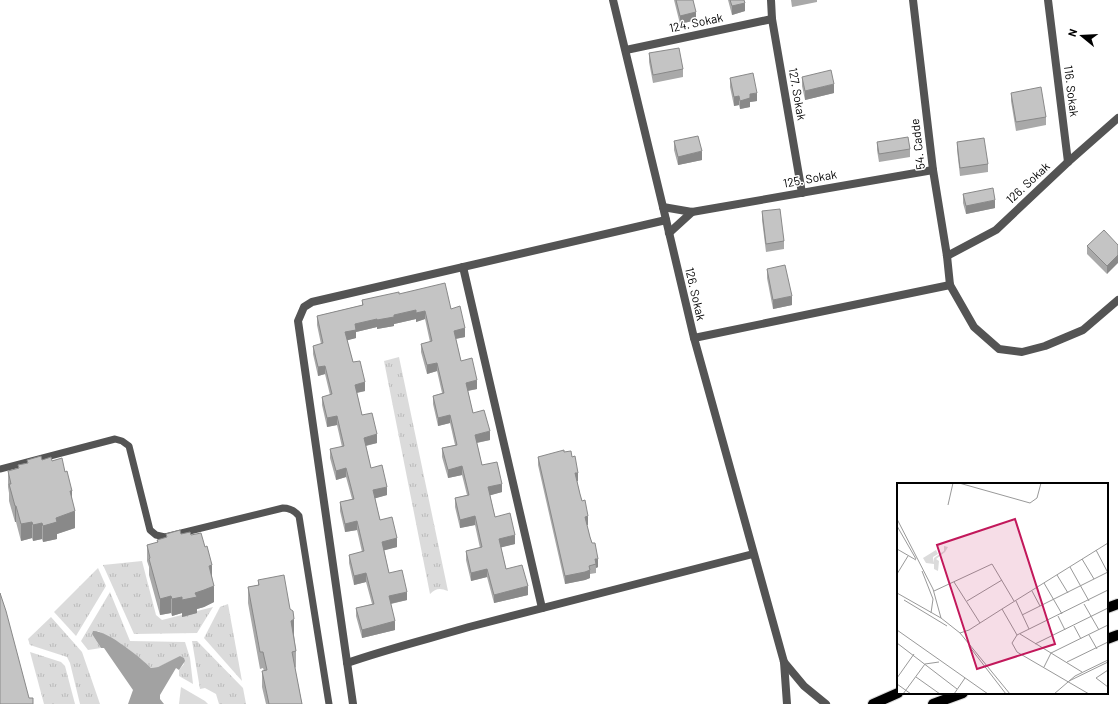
<svg xmlns="http://www.w3.org/2000/svg" width="1118" height="704" font-family="Barlow,sans-serif">
	<style>
		.grass { fill: url(#grass-tufts) }
		.park { fill: #dbdbdb }
		.water { fill: #a2a2a2 }
		.lines { fill: none; stroke-linecap: round; stroke-linejoin: round }
		.primary-casing { stroke: #dbdbdb; stroke-width: 12 }
		.service { stroke: #545454; stroke-width: 7 }
		.minor { stroke: #545454; stroke-width: 8 }
		.primary { stroke: #000; stroke-width: 10 }
		.wall { fill: #a9a9a9 }
		.shaded-wall { fill: #898989 }
		.building { fill: #c4c4c4; stroke: #898989 }
		.labels { text-anchor: middle; stroke-width: 3; stroke-linejoin: round; paint-order: stroke }
		.street-label { font-size: 12px; fill: #000; stroke: #fff }
		.inset-road { fill: none; stroke: #999; stroke-width: 1 }
		.view { fill: #c2185b; fill-opacity: 0.15; stroke: #c2185b; stroke-width: 2 }
		.inset-edge { fill: none; stroke: #000; stroke-width: 2 }
	</style>
	<defs>
		<pattern id="grass-tufts" width="24" height="20" patternUnits="userSpaceOnUse"><rect width="24" height="20" fill="#dbdbdb"/><path d="M3 7l-1-3M5 7V3M7 7l1-3M15 17l-1-3M17 17v-4M19 17l1-3" fill="none" stroke="#bababa"/></pattern>
	</defs>
	<rect width="100%" height="100%" fill="#fff"/>
	<!-- grass -->
	<g class="grass">
		<path d="M 399,357 L 448,591 C 440,588 436,588 430,594 L 384,361 Z"/>
		<polygon points="142,561 156,615 162,620 213,607 197,633 134,634 103,565"/>
		<polygon points="98,568 106,586 76,636 54,612"/>
		<polygon points="110,592 130,641 185,642 190,658 193,684 179,676 179,670 184,664 180,657 158,667 151,668 123,645 98,631 92,634 101,648 88,650 81,641"/>
		<polygon points="228,604 242,681 204,638 220,607"/>
		<polygon points="51,617 82,652 100,704 80,704 70,663 67,657 30,645 28,639"/>
		<polygon points="192,641 197,641 243,688 246,704 219,704 216,694 205,688 200,689"/>
		<polygon points="30,652 61,662 65,666 75,704 44,704"/>
	</g>
	<!-- park -->
	<polygon class="park" points="181,687 205,701 208,704 179,704"/>
	<!-- water -->
	<path class="water" d="M 93,631 C 107,630 141,658 151,668 L 158,667 L 180,656 L 184,658 L 185,661 L 179,670 L 176,668 L 160,695 L 160,699 L 164,704 L 128,704 L 133,690 L 104,648 L 101,648 L 92,634 Z"/>
	<g class="lines">
		<defs>
			<g id="primary">
				<polyline points="1107,608 1118,604"/>
				<polyline points="1107,639 1118,635"/>
				<polyline points="873,704 898,693"/>
				<polyline points="933,704 963,693"/>
			</g>
		</defs>
		<!-- primary casing -->
		<use href="#primary" class="primary-casing"/>
		<!-- service -->
		<path class="service" d="M 0,469 L 115,439 L 122,441 L 129,446 L 150,530 L 156,535 L 165,537 L 283,508 C 290,508 295,511 299,516 L 329,704"/>
		<!-- minor -->
		<g class="minor">
			<polyline points="613,0 663,207 694,338 950,285"/>
			<polyline points="771,0 772,19 802,193"/>
			<polyline points="913,0 933,170 947,256 950,285 974,327 999,349 1022,352 1045,346 1083,330 1118,300"/>
			<polyline points="1048,0 1068,162"/>
			<polyline points="626,50 772,19"/>
			<polyline points="663,207 692,212 933,170"/>
			<polyline points="669,233 692,212"/>
			<polyline points="947,256 996,230 1068,162 1118,118"/>
			<polyline points="463,267 542,608"/>
			<polyline points="694,338 784,662 787,704"/>
			<polyline points="784,662 804,686 826,704"/>
			<path d="M 347,663 C 387,649 428,639 469,627 C 563,602 659,579 753,554"/>
			<polyline points="353,704 298,321 304,307 312,302 666,220"/>
		</g>
		<!-- primary -->
		<use href="#primary" class="primary"/>
	</g>
	<!-- wall -->
	<g class="wall">
		<polygon points="674,0 693,0 696,20 680,24"/>
		<polygon points="728,0 744,0 745,11 732,15"/>
		<polygon points="791,0 817,0 817,2 792,7"/>
		<polygon points="649,53 683,69 683,77 653,83 649,62"/>
		<polygon points="802,77 834,93 805,100 802,86"/>
		<polygon points="730,78 757,101 750,102 750,107 740,109 739,105 734,106 730,87"/>
		<polygon points="1011,93 1046,117 1046,125 1016,131 1011,101"/>
		<polygon points="674,141 702,160 678,165 674,150"/>
		<polygon points="877,142 910,149 910,157 879,162 877,150"/>
		<polygon points="957,142 988,164 988,172 960,176 957,150"/>
		<polygon points="963,194 995,208 966,214 963,203"/>
		<polygon points="762,211 784,241 784,249 766,252 762,220"/>
		<polygon points="1118,245 1107,274 1087,254 1087,246"/>
		<polygon points="767,269 792,305 773,309 767,278"/>
		<polygon points="399,294 451,309 465,337 456,339 461,361 477,389 468,391 473,413 490,440 477,443 482,465 502,492 490,495 495,517 515,544 501,547 506,569 528,595 494,603 487,577 471,581 466,560 466,551 480,548 475,525 460,528 455,507 455,498 467,495 462,475 448,478 442,457 442,448 455,445 450,423 438,426 433,404 433,396 442,393 437,371 427,374 421,352 421,344 430,342 425,319 416,322 416,319 394,324 394,326 377,329 377,327 356,332 356,338 347,340 353,362 365,391 357,393 362,415 377,443 366,446 371,468 387,495 375,498 380,520 397,547 384,550 389,573 407,600 391,604 395,630 362,638 356,616 356,608 372,604 366,582 354,585 349,563 349,555 362,552 357,530 345,532 340,511 340,502 352,499 346,477 336,480 330,458 330,449 342,447 337,425 327,427 322,405 322,397 330,395 325,374 318,376 313,354 313,346 321,344 317,325 317,316 362,305 362,300"/>
		<polygon points="564,452 578,481 577,481 580,494 588,525 587,525 590,537 598,567 596,568 596,573 590,574 590,578 585,580 565,584 538,465 538,457"/>
		<polygon points="27,460 42,460 52,461 72,502 75,528 57,534 57,539 43,542 42,539 33,541 32,538 21,541 16,522 15,522 9,501 9,493 8,487 8,471 18,468 18,465 27,463"/>
		<polygon points="166,534 181,534 191,535 212,576 214,602 204,607 197,609 197,613 182,617 182,613 172,616 171,613 160,615 149,575 149,567 147,561 147,545 157,543 157,540 166,538"/>
		<polygon points="258,580 294,635 296,651 296,667 295,668 302,704 266,704 262,687 262,671 264,671 263,668 260,669 248,603 248,587 258,585"/>
	</g>
	<!-- shaded-wall -->
	<g class="shaded-wall">
		<polygon points="745,3 745,11 732,15 732,6"/>
		<polygon points="696,12 696,20 680,24 680,16"/>
		<polygon points="834,84 834,93 805,100 805,91"/>
		<polygon points="757,93 757,101 750,102 750,107 740,109 740,101 750,94"/>
		<polygon points="739,96 739,105 734,106 734,97"/>
		<polygon points="702,151 702,160 678,165 678,157"/>
		<polygon points="995,200 995,208 966,214 966,206"/>
		<polygon points="1118,255 1118,263 1107,274 1107,266"/>
		<polygon points="792,296 792,305 773,309 773,300"/>
		<polygon points="416,310 416,319 394,324 394,326 377,329 377,320 394,315"/>
		<polygon points="425,311 425,319 416,322 416,313"/>
		<polygon points="377,319 377,327 356,332 356,338 345,341 345,332 355,324"/>
		<polygon points="465,328 465,337 454,339 454,331"/>
		<polygon points="437,363 437,371 427,374 427,365"/>
		<polygon points="325,366 325,374 318,376 318,367"/>
		<polygon points="477,380 477,389 466,391 466,383"/>
		<polygon points="365,382 365,391 355,393 355,385"/>
		<polygon points="450,415 450,423 438,426 438,418"/>
		<polygon points="337,416 337,425 327,427 327,418"/>
		<polygon points="490,431 490,440 475,443 475,435"/>
		<polygon points="377,434 377,443 364,446 364,438"/>
		<polygon points="462,466 462,475 448,478 448,470"/>
		<polygon points="346,468 346,477 336,480 336,471"/>
		<polygon points="575,473 578,473 578,481 575,482"/>
		<polygon points="502,484 502,492 488,496 488,487"/>
		<polygon points="387,487 387,495 373,499 373,490"/>
		<polygon points="70,491 72,491 72,507"/>
		<rect x="15" y="506" width="1" height="16"/>
		<polygon points="75,511 75,528 57,534 57,539 43,542 43,526 56,518"/>
		<polygon points="475,516 475,525 460,528 460,520"/>
		<polygon points="588,516 588,525 585,525 585,517"/>
		<polygon points="357,521 357,530 345,532 345,524"/>
		<polygon points="32,522 32,538 21,541 21,524"/>
		<polygon points="42,523 42,539 33,541 33,525"/>
		<polygon points="515,535 515,544 499,548 499,539"/>
		<polygon points="397,538 397,547 382,551 382,542"/>
		<polygon points="595,559 598,559 598,567 596,568"/>
		<polygon points="212,565 212,582 209,566"/>
		<polygon points="487,569 487,577 471,581 471,573"/>
		<polygon points="590,570 590,578 585,580 565,584 565,576"/>
		<polygon points="366,573 366,582 354,585 354,576"/>
		<polygon points="214,586 214,602 204,607 197,609 197,613 182,617 182,600 195,593"/>
		<polygon points="528,586 528,595 494,603 494,595"/>
		<polygon points="407,592 407,600 389,604 389,596"/>
		<polygon points="171,596 171,613 160,615 160,599"/>
		<polygon points="182,597 182,613 172,616 172,599"/>
		<polygon points="294,619 294,635 291,637 291,621"/>
		<polygon points="395,621 395,630 362,638 362,630"/>
	</g>
	<!-- building -->
	<g class="building">
		<polygon points="676,0 693,0 696,12 680,16"/>
		<polygon points="730,0 744,0 745,3 732,6"/>
		<polygon points="679,48 683,69 653,75 649,53"/>
		<polygon points="831,70 834,84 805,91 802,77"/>
		<polygon points="753,73 757,93 750,94 750,98 740,101 739,96 734,97 730,78"/>
		<polygon points="1041,87 1046,117 1016,122 1011,93"/>
		<polygon points="698,136 702,151 678,157 674,141"/>
		<polygon points="908,137 910,149 879,154 877,142"/>
		<polygon points="984,138 988,164 960,168 957,142"/>
		<polygon points="993,188 995,200 966,206 963,194"/>
		<polygon points="780,209 784,241 766,244 762,211"/>
		<polygon points="1104,230 1118,245 1118,255 1107,266 1087,246"/>
		<polygon points="785,265 792,296 773,300 767,269"/>
		<polygon points="445,283 451,309 460,306 465,328 454,331 461,361 472,358 477,380 466,383 473,413 484,410 490,431 475,435 482,465 497,462 502,484 488,487 495,517 510,513 515,535 499,539 506,569 522,565 528,586 494,595 487,569 471,573 466,551 482,547 475,516 460,520 455,498 469,495 462,466 448,470 442,448 457,445 450,415 438,418 433,396 444,393 437,363 427,365 421,344 432,341 425,311 416,313 416,310 394,315 394,317 377,320 377,319 355,324 356,330 345,332 353,362 360,361 365,382 355,385 362,415 372,413 377,434 364,438 371,468 382,465 387,487 373,490 380,520 392,517 397,538 382,542 389,573 402,570 407,592 389,596 395,621 362,630 356,608 374,604 366,573 354,576 349,555 364,551 357,521 345,524 340,502 354,499 346,468 336,471 330,449 344,446 337,416 327,418 322,397 332,394 325,366 318,367 313,346 323,343 317,316 363,305 362,300 399,292 399,294"/>
		<polygon points="564,450 564,452 571,451 572,457 575,456 578,473 575,473 580,494 582,501 585,500 588,516 585,517 590,537 592,543 595,543 598,559 595,559 596,564 589,566 590,570 585,572 565,576 538,457"/>
		<polygon points="41,456 42,460 51,457 52,461 62,458 65,472 67,471 72,491 70,491 75,511 56,518 57,522 43,526 42,523 33,525 32,522 21,524 16,506 15,506 9,484 11,484 8,471 19,468 18,465 28,463 27,460"/>
		<polygon points="180,530 181,534 190,532 191,535 201,533 205,547 207,546 212,565 209,566 214,586 204,590 195,593 197,597 182,600 182,597 172,599 171,596 160,599 149,559 150,558 147,545 158,542 157,540 167,537 166,534"/>
		<polygon points="284,575 290,609 293,611 294,619 291,621 296,651 292,652 302,704 269,704 262,671 267,670 263,652 260,652 248,587 259,585 258,580"/>
		<polygon points="0,593 6,611 29,698 33,698 33,704 0,704"/>
	</g>
	<g class="labels">
		<!-- street labels -->
		<g class="street-label">
			<text transform="translate(696 23) rotate(-12)" y="4">124. Sokak</text>
			<text transform="translate(1071 91) rotate(83)" y="4">116. Sokak</text>
			<text transform="translate(797 94) rotate(80)" y="4">127. Sokak</text>
			<text transform="translate(918 144) rotate(-97)" y="4">54. Cadde</text>
			<text transform="translate(810 179) rotate(-10)" y="4">125. Sokak</text>
			<text transform="translate(1028 183) rotate(-43)" y="4">126. Sokak</text>
			<text transform="translate(695 294) rotate(77)" y="4">126. Sokak</text>
		</g>
	</g>
	<!-- overview -->
	<g transform="translate(897 483)">
		<rect width="211" height="211" fill="#fff"/>
		<path d="M 47,63 L 51,64 L 48,69 L 39,76 L 42,78 L 41,88 L 37,86 L 37,81 L 29,80 L 26,75 L 39,67 L 41,71 L 36,74 L 36,80 L 37,75 L 47,68 Z" fill="#dbdbdb"/>
		<path class="inset-road" d="M 62,0 L 133,20 L 140,15 L 144,0M 51,22 L 56,0M 0,36 L 36,106 L 44,135M 0,43 L 19,76M 0,66 L 19,77M 199,67 L 211,90M 185,76 L 197,96M 173,84 L 192,118M 25,88 L 36,116 L 34,130M 0,91 L 11,73M 160,92 L 171,110M 57,99 L 83,140M 147,100 L 165,131M 37,108 L 95,81 L 117,118M 135,108 L 143,123M 0,110 L 44,135 L 63,150 L 113,211M 7,117 L 50,143M 70,118 L 105,97M 119,118 L 132,146M 187,121 L 202,147M 125,132 L 211,89M 161,133 L 168,147M 177,143 L 184,156M 0,147 L 91,211M 63,150 L 72,147 L 105,126M 123,151 L 185,189M 120,152 L 105,126 L 211,60M 192,152 L 200,166M 0,160 L 60,206M 138,161 L 211,125M 72,163 L 109,211M 170,179 L 211,159M 28,181 L 42,179M 147,184 L 154,170 L 211,142M 211,187 L 199,195 L 211,204M 19,194 L 43,211M 0,195 L 17,171M 172,198 L 211,179M 0,201 L 14,211M 6,211 L 28,181M 57,211 L 68,195M 157,211 L 178,193 L 211,177M 192,211 L 120,169 L 115,160 L 120,152 L 211,107"/>
		<path class="view" d="M 118,36 L 158,161 L 80,186 L 40,62 Z"/>
		<rect width="211" height="211" class="inset-edge"/>
	</g>
	<!-- north arrow -->
	<g transform="translate(1082 36) rotate(288)" stroke="#ffffff" stroke-width="3" paint-order="stroke">
	<path d="M0-3L7 15L0 10L-7 15Z" fill="#000000"/>
	<text y="-6" font-size="11" font-weight="bold" text-anchor="middle" fill="#000000">N</text>
	</g>
</svg>
